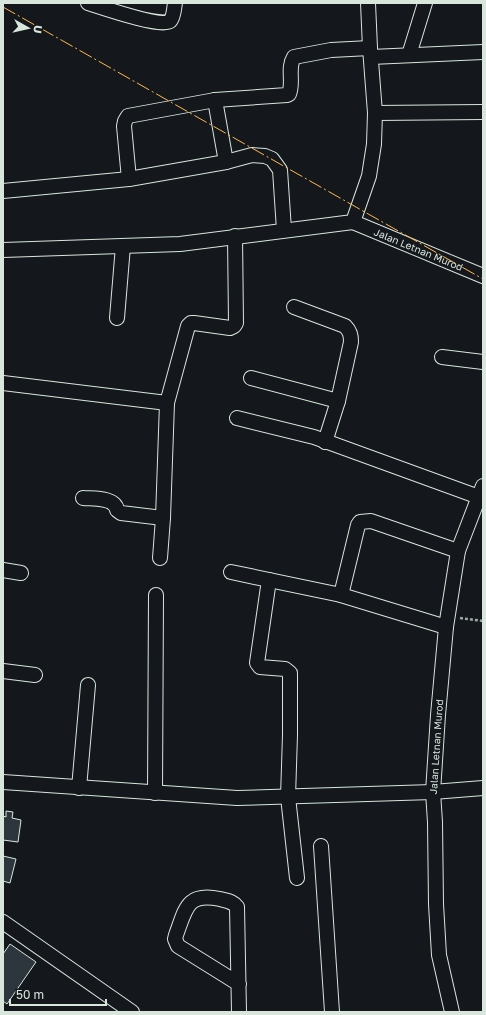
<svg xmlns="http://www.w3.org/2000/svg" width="486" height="1015" font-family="'Golos Text',sans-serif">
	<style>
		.building { fill: #2c363c; stroke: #d8e6dc }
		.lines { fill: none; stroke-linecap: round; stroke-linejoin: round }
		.minor-casing { stroke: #d8e6dc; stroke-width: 16 }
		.path { stroke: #9da8a2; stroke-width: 2.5; stroke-dasharray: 3 2; stroke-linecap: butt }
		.minor { stroke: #14181c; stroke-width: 14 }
		.power { stroke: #ffb74d; stroke-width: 1; stroke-dasharray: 14 3 2 3; stroke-linecap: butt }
		.labels { text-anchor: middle; stroke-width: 3; stroke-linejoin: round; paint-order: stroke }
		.street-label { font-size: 10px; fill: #d8e6dc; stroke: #14181c }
	</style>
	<rect width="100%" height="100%" fill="#14181c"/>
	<!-- building -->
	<g class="building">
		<polygon points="6,811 13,812 12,818 21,820 18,842 3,840 3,816 6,817"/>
		<polygon points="3,856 16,859 10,883 3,881"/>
		<polygon points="10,944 36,962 7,1004 3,1001 3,954"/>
	</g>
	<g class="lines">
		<defs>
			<g id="minor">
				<path d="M 88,3 C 101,7 161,28 170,21 C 174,17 174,8 175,3"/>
				<polyline points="409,55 425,3"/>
				<polyline points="371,57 483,52"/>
				<polyline points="215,100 226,162"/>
				<polyline points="375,113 483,112"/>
				<path d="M 129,179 L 124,126 L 125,121 L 128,116 L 215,100 L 287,95 L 289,94 C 294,83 287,68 294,57 L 331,50 L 370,48"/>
				<polyline points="3,191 129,179 226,162 252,155 265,156 272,159 280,170 284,230"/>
				<path id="s1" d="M 353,222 L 483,276"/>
				<polyline points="3,250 180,244 353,222 369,176 374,144 375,113 370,48 368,3"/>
				<path d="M 294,307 L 345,326 C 350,331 351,335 351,342 L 338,401 L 325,442"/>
				<polyline points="117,318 123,246"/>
				<polyline points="442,357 483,362"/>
				<polyline points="251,378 338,401"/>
				<polyline points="3,383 167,403 163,518 160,558"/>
				<polyline points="167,403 188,326 191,323 194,323 230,328 234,326 236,323 235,236"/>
				<polyline points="237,418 314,437 479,497"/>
				<path d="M 83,498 C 94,499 115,497 117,510 L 121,513 L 163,518"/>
				<polyline points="3,570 21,573"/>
				<polyline points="231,572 341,595 446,627"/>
				<polyline points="269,580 257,663 260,667 285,669 290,673 290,735 288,797 297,878"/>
				<polyline points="341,595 358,525 360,522 371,521 458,551"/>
				<polyline points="3,671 35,675"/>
				<polyline points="3,782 237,798 433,792 483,788"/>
				<polyline points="79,788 88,685"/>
				<polyline points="155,793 156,595"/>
				<polyline points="321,846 332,1012"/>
				<polyline points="3,922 132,1012"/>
				<path d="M 239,1012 L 237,907 C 233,901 227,901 220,899 C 187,892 186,908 176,935 L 175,939 L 178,946 L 239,984"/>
				<path id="s2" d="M 452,1012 L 439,955 L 436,904 L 435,822 L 433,792 L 438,715 L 446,627 L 458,551 L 483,486"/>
			</g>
		</defs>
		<!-- minor casing -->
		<use href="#minor" class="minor-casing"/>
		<!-- path -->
		<polyline class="path" points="460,618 483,621"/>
		<!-- minor -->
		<use href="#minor" class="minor"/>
		<!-- power -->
		<polyline class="power" points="3,7 483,279"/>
	</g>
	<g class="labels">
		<!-- street labels -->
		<g class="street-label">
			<text dy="4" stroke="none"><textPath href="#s1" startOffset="71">Jalan Letnan Murod</textPath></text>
			<text dy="4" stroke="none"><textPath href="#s2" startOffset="267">Jalan Letnan Murod</textPath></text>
		</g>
	</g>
	<!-- border -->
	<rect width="486" height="1015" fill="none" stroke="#d8e6dc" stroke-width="8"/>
	<!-- north arrow -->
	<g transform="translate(28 28) rotate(98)" stroke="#14181c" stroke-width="3" paint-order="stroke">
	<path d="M0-3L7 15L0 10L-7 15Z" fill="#d8e6dc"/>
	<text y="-6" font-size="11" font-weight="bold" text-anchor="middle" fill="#d8e6dc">U</text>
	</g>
	<!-- scale -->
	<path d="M10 999v6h96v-6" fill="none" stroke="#d8e6dc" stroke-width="2"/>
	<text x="16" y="999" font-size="12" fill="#d8e6dc" stroke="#14181c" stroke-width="3" paint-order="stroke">50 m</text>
</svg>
